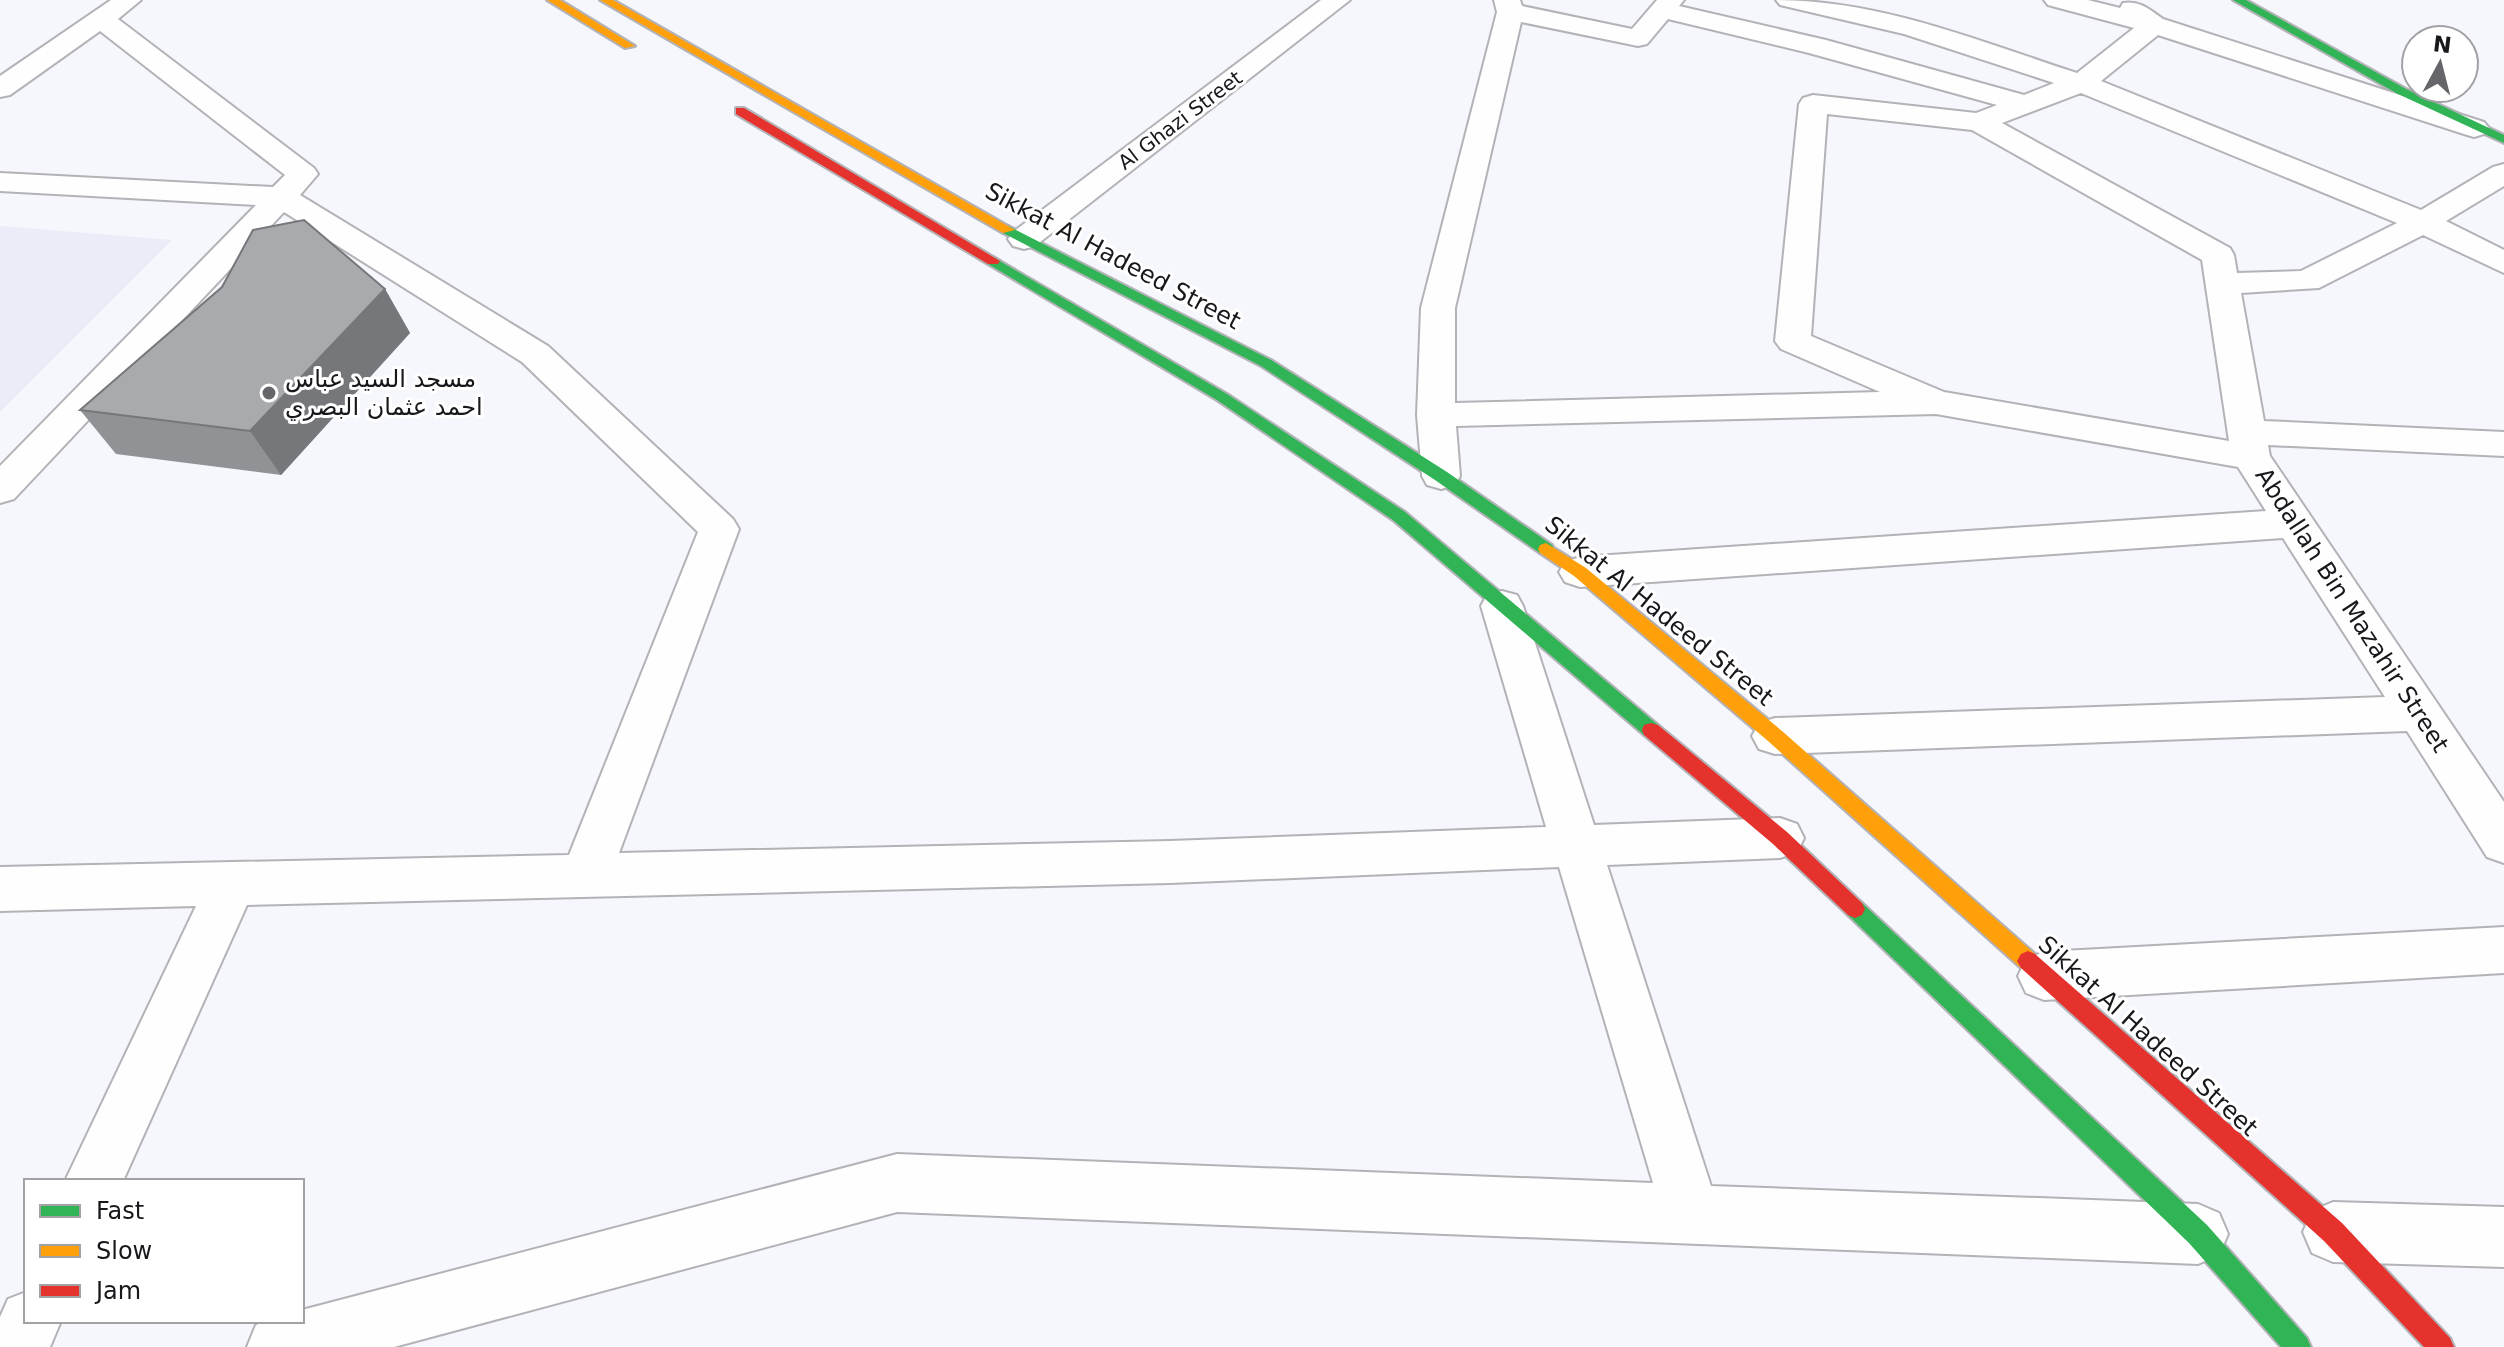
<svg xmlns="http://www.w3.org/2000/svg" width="2504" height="1347" font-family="'DejaVu Sans','Noto Naskh Arabic',sans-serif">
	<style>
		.built { fill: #eaecf8 }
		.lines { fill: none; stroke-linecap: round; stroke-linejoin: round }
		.street-casing { stroke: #b2b2b7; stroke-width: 4 }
		.fast-casing { stroke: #b2b2b7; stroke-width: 4 }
		.slow-casing { stroke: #b2b2b7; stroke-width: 4 }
		.jam-casing { stroke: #b2b2b7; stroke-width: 4 }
		.street { fill: #fefeff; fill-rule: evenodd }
		.fast { fill: #30b455; fill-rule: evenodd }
		.slow { fill: #ff9f0a; fill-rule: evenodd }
		.jam { fill: #e5322d; fill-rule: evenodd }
		.wall { fill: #919296 }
		.shaded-wall { fill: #76777a }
		.building { fill: #a9aaae; stroke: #76777a; stroke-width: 2 }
		.poi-dot { fill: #65656a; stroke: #fff; stroke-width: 3 }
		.labels { text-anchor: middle; stroke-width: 6; stroke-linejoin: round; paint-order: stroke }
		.far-street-label { font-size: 20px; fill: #17171c; stroke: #fff }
		.street-label { font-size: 24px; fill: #17171c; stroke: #fff }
		.poi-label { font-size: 24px; fill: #17171c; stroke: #fff; text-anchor: start }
	</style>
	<rect width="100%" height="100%" fill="#f6f7fc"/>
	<!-- built -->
	<polygon class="built" points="0,226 172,240 0,412"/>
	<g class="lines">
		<defs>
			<g id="street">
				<polygon points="111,0 141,0 118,19 314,168 318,174 300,195 548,346 733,519 739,529 619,853 1170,841 1546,827 1481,606 1487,595 1502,591 1517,595 1523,606 1594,825 1780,818 1797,824 1804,838 1797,852 1780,858 1607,865 1711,1186 2198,1204 2219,1213 2228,1234 2219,1255 2198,1264 897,1212 394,1347 247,1347 256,1325 266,1321 302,1321 302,1310 897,1154 1653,1183 1559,867 1170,883 247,905 123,1181 65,1181 196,906 0,911 0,867 569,855 698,532 522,362 284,212 14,499 0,503 0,466 256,205 0,191 0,173 273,187 285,175 100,31 10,95 0,97 0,76"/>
				<polygon points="1321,0 1350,0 1035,246 1024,249 1013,246 1008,239 1013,232"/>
				<path d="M 1494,0 L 1520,0 L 1522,6 L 1632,29 L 1657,0 L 1684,0 L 1679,6 L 1826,40 L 2024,95 L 2054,83 L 1904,34 L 1780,5 L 1776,0 C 1880,0 1979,41 2077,73 L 2134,28 L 2048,5 L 2044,0 L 2088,0 L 2120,8 L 2123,3 C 2140,0 2150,10 2163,19 L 2484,122 L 2489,128 L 2484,134 L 2474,137 L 2464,134 L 2158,35 L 2101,81 L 2421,210 L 2493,167 L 2504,164 L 2504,186 L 2446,221 L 2504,250 L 2504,273 L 2423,235 L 2319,288 L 2241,293 L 2264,421 L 2504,432 L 2504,456 L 2268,445 L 2270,456 L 2504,802 L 2504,863 L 2487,857 L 2407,731 L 1775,754 L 1759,749 L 1752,736 L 1759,723 L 1775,718 L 2385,697 L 2283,538 L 1580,587 L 1565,582 L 1559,572 L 1565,562 L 1580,557 L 2266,511 L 2238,467 L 1936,414 L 1456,426 L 1460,476 L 1455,485 L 1441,489 L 1427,485 L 1422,476 L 1417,415 L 1421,308 L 1497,12 ZM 1668,19 L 1809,53 L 1997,105 L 1976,113 L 1813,95 L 1803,98 L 1799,104 L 1775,341 L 1781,349 L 1880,392 L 1455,403 L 1455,308 L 1521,22 L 1638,46 L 1647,44 ZM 2081,93 L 2397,223 L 2301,271 L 2237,273 L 2234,255 L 2230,248 L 2002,123 ZM 1827,114 L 1972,130 L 2202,260 L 2229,441 L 1944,392 L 1811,336 Z"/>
				<polygon points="2504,927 2504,973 2044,1000 2026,993 2018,976 2026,959 2044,952"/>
				<polygon points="2333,1202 2504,1207 2504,1267 2333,1262 2312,1253 2303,1232 2312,1211"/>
				<polygon points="26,1292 26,1321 61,1321 50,1347 0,1347 0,1317 8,1299"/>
			</g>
			<g id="fast">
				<polygon points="2233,0 2246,0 2406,89 2504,135 2504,143 2398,94"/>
				<polygon points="1008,226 1271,360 1447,472 1552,545 1554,549 1552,553 1540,553 1435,480 1261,366 1003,233 1003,227"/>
				<polygon points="993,257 1227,394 1405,512 1658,725 1660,730 1658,735 1644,735 1393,520 1217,400 988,264 988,258"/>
				<polygon points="1855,900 1862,903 2207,1225 2307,1338 2311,1347 2281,1347 2189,1243 1848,915 1845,909 1848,903"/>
			</g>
			<g id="slow">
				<polygon points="547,0 560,0 635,46 625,48"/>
				<polygon points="600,0 613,0 1015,230 1003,233"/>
				<polygon points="1546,543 1586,568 1782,731 2035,954 2039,961 2035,968 2028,971 2021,968 1768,741 1574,576 1540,553 1538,549 1540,545"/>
			</g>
			<g id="jam">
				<polygon points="736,108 744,108 1000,261 998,264 988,264 736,114"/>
				<polygon points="1651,723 1658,725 1787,832 1862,903 1865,909 1862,915 1855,918 1848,915 1773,844 1644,735 1642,730 1644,725"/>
				<polygon points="2028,951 2035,954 2342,1223 2450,1338 2454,1347 2424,1347 2324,1241 2021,968 2017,961 2021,954"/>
			</g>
		</defs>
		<!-- street casing -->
		<use href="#street" class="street-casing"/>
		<!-- fast casing -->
		<use href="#fast" class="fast-casing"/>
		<!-- slow casing -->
		<use href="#slow" class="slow-casing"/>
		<!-- jam casing -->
		<use href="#jam" class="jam-casing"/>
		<!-- street -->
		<use href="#street" class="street"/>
		<!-- fast -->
		<use href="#fast" class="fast"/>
		<!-- slow -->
		<use href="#slow" class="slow"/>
		<!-- jam -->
		<use href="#jam" class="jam"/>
	</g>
	<!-- wall -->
	<polygon class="wall" points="385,289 410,333 281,475 116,454 80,410"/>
	<!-- shaded-wall -->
	<polygon class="shaded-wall" points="385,289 410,333 281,475 250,431"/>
	<!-- building -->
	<polygon class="building" points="304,220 385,289 250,431 80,410 222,287 253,230"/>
	<!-- markers -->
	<circle class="poi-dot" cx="269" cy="393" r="8"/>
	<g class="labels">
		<!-- far-street labels -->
		<g class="far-street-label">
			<text transform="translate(1180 120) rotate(-37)" y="7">Al Ghazi Street</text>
		</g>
		<!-- street labels -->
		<g class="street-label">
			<text transform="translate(1113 256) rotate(28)" y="8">Sikkat Al Hadeed Street</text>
			<text transform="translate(2352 610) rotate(57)" y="8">Abdallah Bin Mazahir Street</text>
			<text transform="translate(1659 611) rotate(39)" y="8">Sikkat Al Hadeed Street</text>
			<text transform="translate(2148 1036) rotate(42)" y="8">Sikkat Al Hadeed Street</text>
		</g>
		<!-- poi labels -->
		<g class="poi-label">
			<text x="285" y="387">مسجد السيد عباس<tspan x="285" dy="28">احمد عثمان البصري</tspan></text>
		</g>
	</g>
	<!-- legend -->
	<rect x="24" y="1179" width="280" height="144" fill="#ffffff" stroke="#a2a2a4" stroke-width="2"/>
	<rect x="40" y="1205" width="40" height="12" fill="#30b455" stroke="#a2a2a4" stroke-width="2"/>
	<text x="96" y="1219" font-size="24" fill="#17171c">Fast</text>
	<rect x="40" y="1245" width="40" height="12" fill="#ff9f0a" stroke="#a2a2a4" stroke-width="2"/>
	<text x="96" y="1259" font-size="24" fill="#17171c">Slow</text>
	<rect x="40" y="1285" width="40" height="12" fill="#e5322d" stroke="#a2a2a4" stroke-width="2"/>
	<text x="96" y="1299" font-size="24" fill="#17171c">Jam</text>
	<!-- north arrow -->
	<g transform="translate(2440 64) rotate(7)"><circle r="38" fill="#ffffff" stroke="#a2a2a4" stroke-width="2"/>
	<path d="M0-6L14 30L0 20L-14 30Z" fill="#65656a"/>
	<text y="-12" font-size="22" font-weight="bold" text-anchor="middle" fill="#17171c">N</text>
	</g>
</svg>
